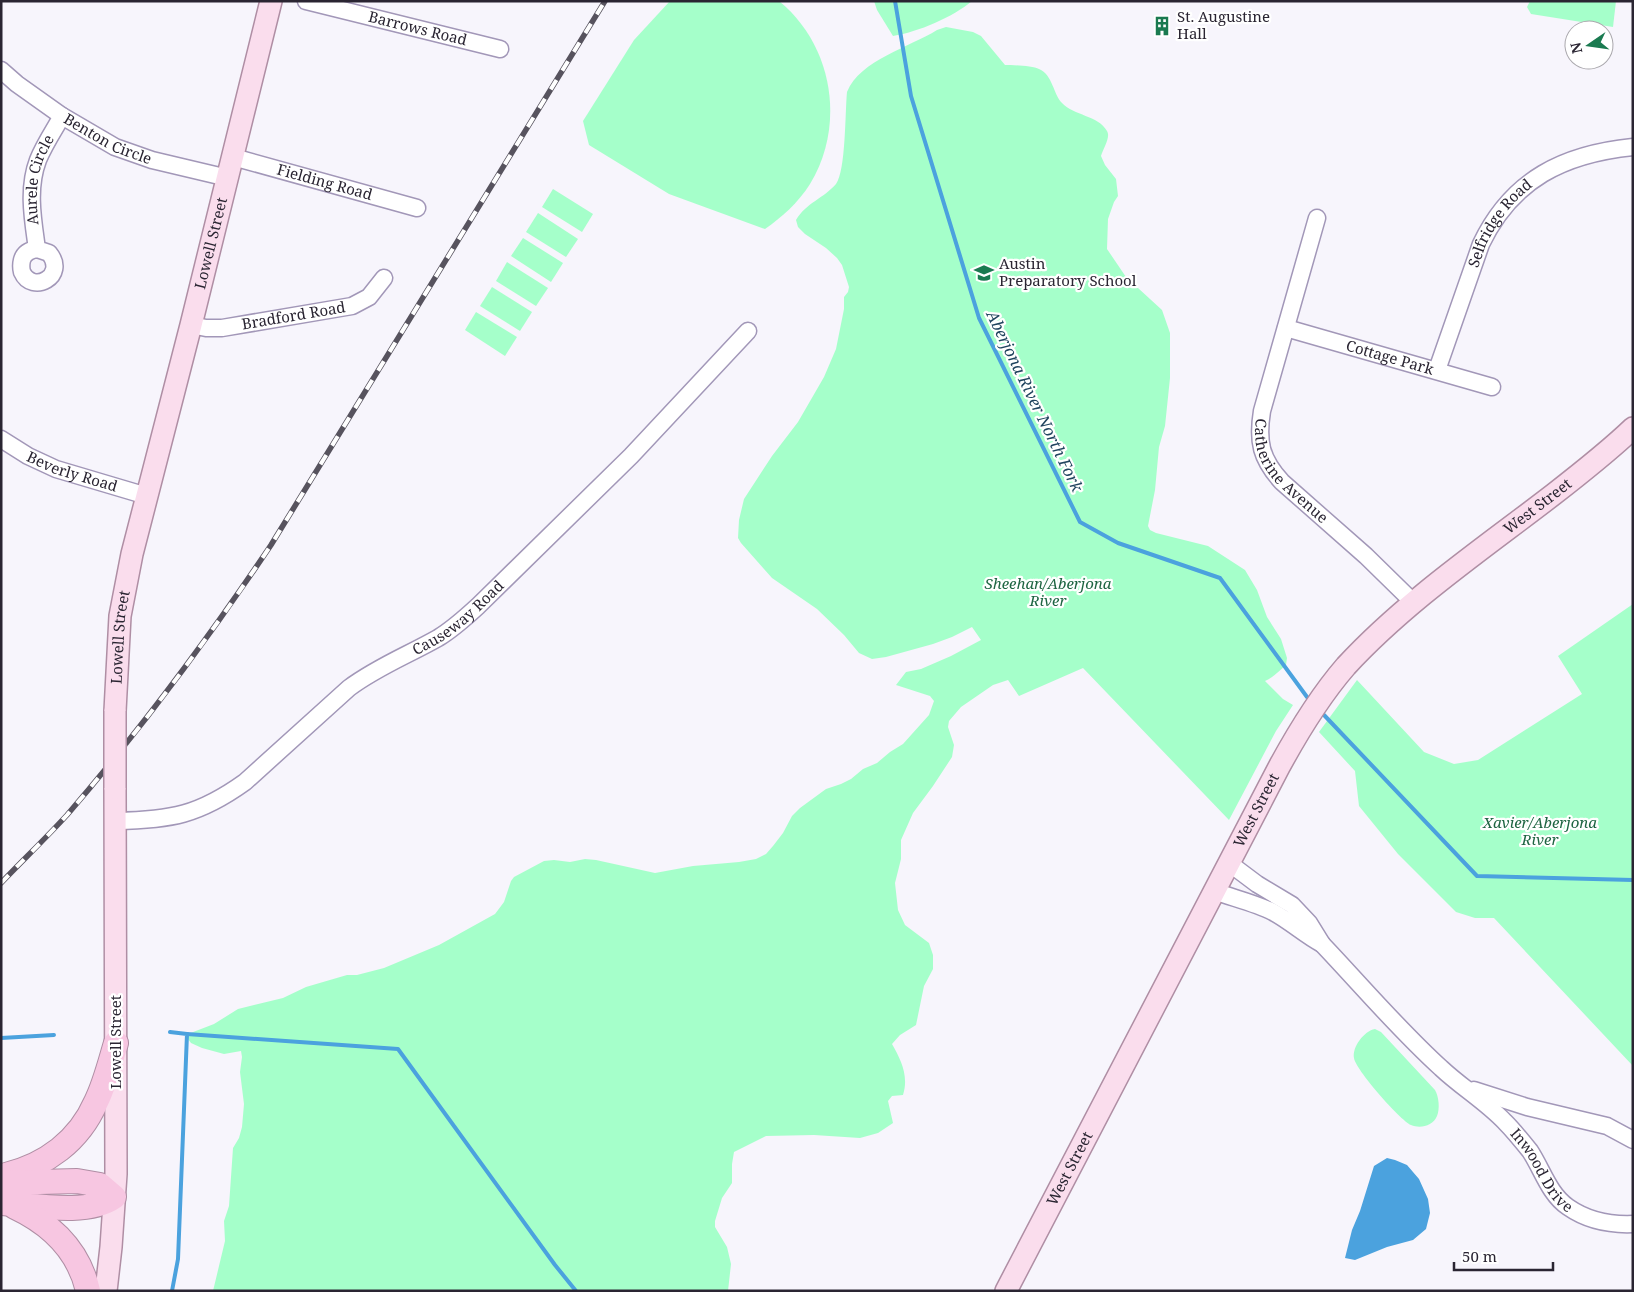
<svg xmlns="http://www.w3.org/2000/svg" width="1634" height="1292" font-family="'Noto Serif',serif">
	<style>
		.green { fill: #a5ffca }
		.water { fill: #4ba2de }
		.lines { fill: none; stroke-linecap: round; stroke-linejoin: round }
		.stream { stroke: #4ba2de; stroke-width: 4 }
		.minor-casing { stroke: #a297b8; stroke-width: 19 }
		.major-casing { stroke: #af8ea4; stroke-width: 24 }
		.highway-casing { stroke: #af8ea4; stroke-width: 26 }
		.minor { stroke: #fff; stroke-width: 16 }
		.major { stroke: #fadded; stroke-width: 21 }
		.highway { stroke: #f7c6e1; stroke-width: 24 }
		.rail-casing { stroke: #57535e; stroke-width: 5.5 }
		.rail { stroke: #fff; stroke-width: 4; stroke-dasharray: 11; stroke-linecap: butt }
		.major-bridge-casing { stroke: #af8ea4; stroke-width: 24; stroke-linecap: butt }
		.major-bridge { stroke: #fadded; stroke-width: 21 }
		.labels { text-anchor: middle; stroke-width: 4.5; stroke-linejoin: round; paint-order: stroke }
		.poi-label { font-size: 15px; fill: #2a2532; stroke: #fff; text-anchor: start }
		.street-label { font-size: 15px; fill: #2a2532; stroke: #fff }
		.park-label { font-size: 15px; font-style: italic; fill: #1e6542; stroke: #fff }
		.water-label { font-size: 16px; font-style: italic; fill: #20445e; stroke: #fff }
	</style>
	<rect width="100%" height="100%" fill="#f7f5fc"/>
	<!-- green -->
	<g class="green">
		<path d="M 670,1 L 779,1 C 833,45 846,125 810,184 C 798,203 782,217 765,229 L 669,194 L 589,145 L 583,121 L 634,40 Z"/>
		<path d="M 874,1 L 972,1 C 953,17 918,32 893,36 L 877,10 Z"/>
		<polygon points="1530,1 1616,1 1613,27 1531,14 1527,7"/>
		<path d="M 946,27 L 973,32 L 981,36 L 1005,65 C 1013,65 1033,66 1039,69 C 1053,75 1053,94 1062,103 C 1074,116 1098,115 1107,131 C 1111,137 1103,149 1101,156 L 1105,165 L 1116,179 L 1118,196 L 1114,202 L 1108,219 L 1107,249 L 1126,277 L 1162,310 L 1170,333 L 1170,378 L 1165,426 L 1159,447 L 1155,490 L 1148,526 L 1150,530 L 1156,533 L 1208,546 L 1245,570 L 1257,590 L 1267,617 L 1281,639 L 1287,658 L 1286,665 C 1280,670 1273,678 1265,681 L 1283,699 L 1293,705 L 1276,731 L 1229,820 L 1083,668 L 1019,696 L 1008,680 L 993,685 L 961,707 L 949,721 L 948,727 L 954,745 L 952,757 L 933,786 L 913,813 L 901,840 L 901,859 L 895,883 L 898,910 L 905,925 L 929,943 L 933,955 L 933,969 L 924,986 L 916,1025 L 900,1035 L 892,1044 C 901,1060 909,1076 903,1095 L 892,1096 L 888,1101 L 893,1123 L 878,1133 L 860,1138 L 814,1135 L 766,1136 L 734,1152 L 732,1164 L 732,1183 L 722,1198 L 715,1221 L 715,1227 L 727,1247 L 731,1264 L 728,1291 L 213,1291 L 225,1241 L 224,1221 L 229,1206 L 233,1148 L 239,1138 L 242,1127 L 244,1104 L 240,1072 L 242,1057 L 241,1051 L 224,1054 L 202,1048 L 191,1043 L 188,1039 L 188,1034 L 214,1024 L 238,1009 L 283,998 L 306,987 L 347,975 L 357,975 L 384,968 L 439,945 L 495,914 L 504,902 L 511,881 L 514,877 L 544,861 L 554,860 L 570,862 L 585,859 L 596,860 L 655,873 L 693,866 L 739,862 L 756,859 L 766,854 L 773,846 L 783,833 L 792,816 L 800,808 L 826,789 L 841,784 L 851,779 L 863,769 L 877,763 L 890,752 L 903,744 L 929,715 L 934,701 L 930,696 L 896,685 L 906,672 L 921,669 L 951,656 L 981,640 L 972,627 L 952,637 L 933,644 L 886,657 L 872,659 L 859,653 L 844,635 L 817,609 L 772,578 L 741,543 L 738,538 L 739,520 L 744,499 L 772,456 L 798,422 L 824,377 L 836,349 L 844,309 L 844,297 L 848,292 L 849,287 L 842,265 L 837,258 L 826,248 L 805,234 L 798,227 L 796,220 C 806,203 824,198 836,184 C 846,171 845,111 847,92 C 860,60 910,47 937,30 Z"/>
		<polygon points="553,189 593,214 582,232 542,207"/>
		<polygon points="538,213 578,239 566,257 526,232"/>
		<polygon points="523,238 563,263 551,282 511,256"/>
		<polygon points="507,262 548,288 536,306 496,281"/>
		<polygon points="492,287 532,312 520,331 480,306"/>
		<polygon points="476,312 517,337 505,356 465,330"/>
		<polygon points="1633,604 1633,1066 1494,918 1475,918 1456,912 1398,854 1359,806 1355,771 1319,732 1357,680 1424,752 1454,764 1478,760 1582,694 1558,656"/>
		<path d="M 1375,1029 L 1381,1032 L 1435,1090 C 1439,1097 1440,1109 1437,1116 C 1433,1126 1420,1129 1411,1125 C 1400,1120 1355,1069 1354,1058 C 1352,1047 1364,1031 1375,1029 Z"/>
	</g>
	<!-- water -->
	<polygon class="water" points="1387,1158 1395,1160 1407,1165 1419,1179 1428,1199 1430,1213 1426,1229 1413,1240 1387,1247 1355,1260 1345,1258 1352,1230 1360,1211 1374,1166"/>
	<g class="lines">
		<!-- stream -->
		<g class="stream">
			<polyline points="895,1 911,96 979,318 1080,522 1118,543 1220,578 1307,697"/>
			<polyline points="1324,715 1477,876 1633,880"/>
			<polyline points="170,1032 187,1034 178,1259 172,1291"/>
			<polyline points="187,1034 398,1049 555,1265 576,1291"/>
			<polyline points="1,1038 54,1035"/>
		</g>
		<defs>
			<g id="minor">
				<path id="s1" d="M 306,1 L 500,49"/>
				<path id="s2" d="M 1,70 L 17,84 L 62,116 L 115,147 L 152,160 L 228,178"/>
				<path id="s3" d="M 233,157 L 417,208"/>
				<path id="s4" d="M 1317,218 L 1262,411 C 1257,442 1261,459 1282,482 L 1366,556 L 1414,603"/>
				<path id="s5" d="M 37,249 L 49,253 C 68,276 32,295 22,272 C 21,268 21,264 22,260 C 24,253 30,250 37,249 C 33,220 27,189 38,160 C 44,145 54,130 62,116"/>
				<path id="s6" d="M 191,325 L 206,328 L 222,328 L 352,306 L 369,297 L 384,278"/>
				<path id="s7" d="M 1286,328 L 1492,387"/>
				<path id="s8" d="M 1437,370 L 1481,244 C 1512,179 1564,154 1633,147"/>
				<path id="s9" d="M 1,439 L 28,456 L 56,469 L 147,496"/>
				<path id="s10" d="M 116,821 C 171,820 199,815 245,782 L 349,688 C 377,667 408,655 438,638 C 453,629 465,618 478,606 L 631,456 L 748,331"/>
				<path id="s11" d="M 1229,863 L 1257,884 L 1292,905 L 1309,923 L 1322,944 C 1361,985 1399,1030 1441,1068 C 1461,1087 1485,1101 1505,1122 C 1514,1131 1522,1141 1530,1151 C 1542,1169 1549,1194 1568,1207 C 1588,1221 1609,1225 1633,1224"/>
				<path d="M 1214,891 C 1233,898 1255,903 1273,912 C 1290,921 1305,935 1322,944"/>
				<polyline points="1474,1090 1527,1107 1607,1126 1633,1140"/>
			</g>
			<g id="major">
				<path id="s12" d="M 115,711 L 120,616 L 132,554 L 191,325 L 271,1"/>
				<polyline points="106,1291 111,1247 116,1174 115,788"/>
				<path id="s13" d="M 1006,1291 L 1279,767 C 1298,732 1320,696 1346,666 C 1406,601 1484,548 1554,494 C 1581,473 1608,452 1633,428"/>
			</g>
			<g id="highway">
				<path d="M 6,1175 C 46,1165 79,1141 96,1102 C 105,1084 110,1063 116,1043"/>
				<path d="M 1,1183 L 77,1181 L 100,1185 L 114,1197 C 87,1216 34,1205 1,1203"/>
				<path d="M 15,1207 C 51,1224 79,1251 88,1291"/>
			</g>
		</defs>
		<!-- minor casing -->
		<use href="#minor" class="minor-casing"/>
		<!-- major casing -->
		<use href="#major" class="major-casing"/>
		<!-- highway casing -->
		<use href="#highway" class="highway-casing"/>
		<!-- minor -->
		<use href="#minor" class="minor"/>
		<!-- major -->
		<use href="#major" class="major"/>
		<!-- highway -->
		<use href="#highway" class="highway"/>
		<defs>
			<path id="rail" d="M 1,883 C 23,860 46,838 67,815 C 141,729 208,639 271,545 L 605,1"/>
		</defs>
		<!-- rail casing -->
		<use href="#rail" class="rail-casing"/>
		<!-- rail -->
		<use href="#rail" class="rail"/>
		<defs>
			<polyline id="major-bridge" points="115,711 115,788"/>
		</defs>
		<!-- major-bridge casing -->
		<use href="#major-bridge" class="major-bridge-casing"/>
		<!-- major-bridge -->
		<use href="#major-bridge" class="major-bridge"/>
	</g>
	<!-- icons -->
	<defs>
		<symbol id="building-bare" viewBox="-9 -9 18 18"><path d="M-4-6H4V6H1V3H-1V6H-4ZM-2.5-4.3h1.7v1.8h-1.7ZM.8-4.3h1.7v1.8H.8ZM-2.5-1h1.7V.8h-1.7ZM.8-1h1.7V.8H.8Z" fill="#1a7a50" stroke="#fff" stroke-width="2.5" paint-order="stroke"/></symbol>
		<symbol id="school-bare" viewBox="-9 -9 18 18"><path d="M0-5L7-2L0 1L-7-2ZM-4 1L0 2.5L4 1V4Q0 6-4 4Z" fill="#1a7a50" stroke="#fff" stroke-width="2.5" paint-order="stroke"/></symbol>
	</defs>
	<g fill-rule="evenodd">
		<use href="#building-bare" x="1148" y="12" width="28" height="28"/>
		<use href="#school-bare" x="970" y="259" width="28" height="28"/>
	</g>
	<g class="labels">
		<!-- poi labels -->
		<g class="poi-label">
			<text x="1177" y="22">St. Augustine<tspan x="1177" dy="17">Hall</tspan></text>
			<text x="999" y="269">Austin<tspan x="999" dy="17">Preparatory School</tspan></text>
		</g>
		<!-- street labels -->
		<g class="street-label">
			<text dy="5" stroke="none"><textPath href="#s1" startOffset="115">Barrows Road</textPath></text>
			<text dy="5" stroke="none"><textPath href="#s2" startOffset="128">Benton Circle</textPath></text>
			<text dy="5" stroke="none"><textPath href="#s5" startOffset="175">Aurele Circle</textPath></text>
			<text dy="5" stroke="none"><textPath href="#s3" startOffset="95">Fielding Road</textPath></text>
			<text dy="5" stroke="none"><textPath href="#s8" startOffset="161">Selfridge Road</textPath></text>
			<text dy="5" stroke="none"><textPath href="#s12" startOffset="479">Lowell Street</textPath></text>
			<text dy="5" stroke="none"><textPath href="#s6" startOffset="104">Bradford Road</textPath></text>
			<text dy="5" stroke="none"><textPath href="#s7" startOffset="108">Cottage Park</textPath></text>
			<text dy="5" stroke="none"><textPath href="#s4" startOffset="272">Catherine Avenue</textPath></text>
			<text dy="5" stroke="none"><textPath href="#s9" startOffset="79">Beverly Road</textPath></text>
			<text dy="5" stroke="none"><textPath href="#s13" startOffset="962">West Street</textPath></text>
			<text dy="5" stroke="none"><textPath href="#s10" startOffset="408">Causeway Road</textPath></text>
			<text dy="5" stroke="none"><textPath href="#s12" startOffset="74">Lowell Street</textPath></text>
			<text dy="5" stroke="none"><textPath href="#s13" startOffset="542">West Street</textPath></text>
			<text transform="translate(116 1042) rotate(-90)" y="5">Lowell Street</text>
			<text dy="5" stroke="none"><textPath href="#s13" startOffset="138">West Street</textPath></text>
			<text dy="5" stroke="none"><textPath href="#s11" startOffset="442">Inwood Drive</textPath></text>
		</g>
		<!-- park labels -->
		<g class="park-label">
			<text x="1048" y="589">Sheehan/Aberjona<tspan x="1048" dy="17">River</tspan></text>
			<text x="1540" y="828">Xavier/Aberjona<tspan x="1540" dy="17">River</tspan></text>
		</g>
		<!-- water labels -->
		<g class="water-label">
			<text transform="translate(1035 401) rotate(64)" y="6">Aberjona River North Fork</text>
		</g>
	</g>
	<!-- border -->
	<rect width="1634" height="1292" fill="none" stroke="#2a2532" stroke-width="5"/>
	<!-- north arrow -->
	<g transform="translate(1589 45) rotate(257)"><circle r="24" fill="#ffffff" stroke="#aaa8ad"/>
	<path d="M0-4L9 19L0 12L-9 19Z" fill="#1a7a50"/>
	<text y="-8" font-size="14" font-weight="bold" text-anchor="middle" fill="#2a2532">N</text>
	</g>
	<!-- scale -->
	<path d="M1454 1262v8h99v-8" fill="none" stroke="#2a2532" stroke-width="2.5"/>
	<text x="1462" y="1262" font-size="15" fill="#2a2532" stroke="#ffffff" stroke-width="4" paint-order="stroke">50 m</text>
</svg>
